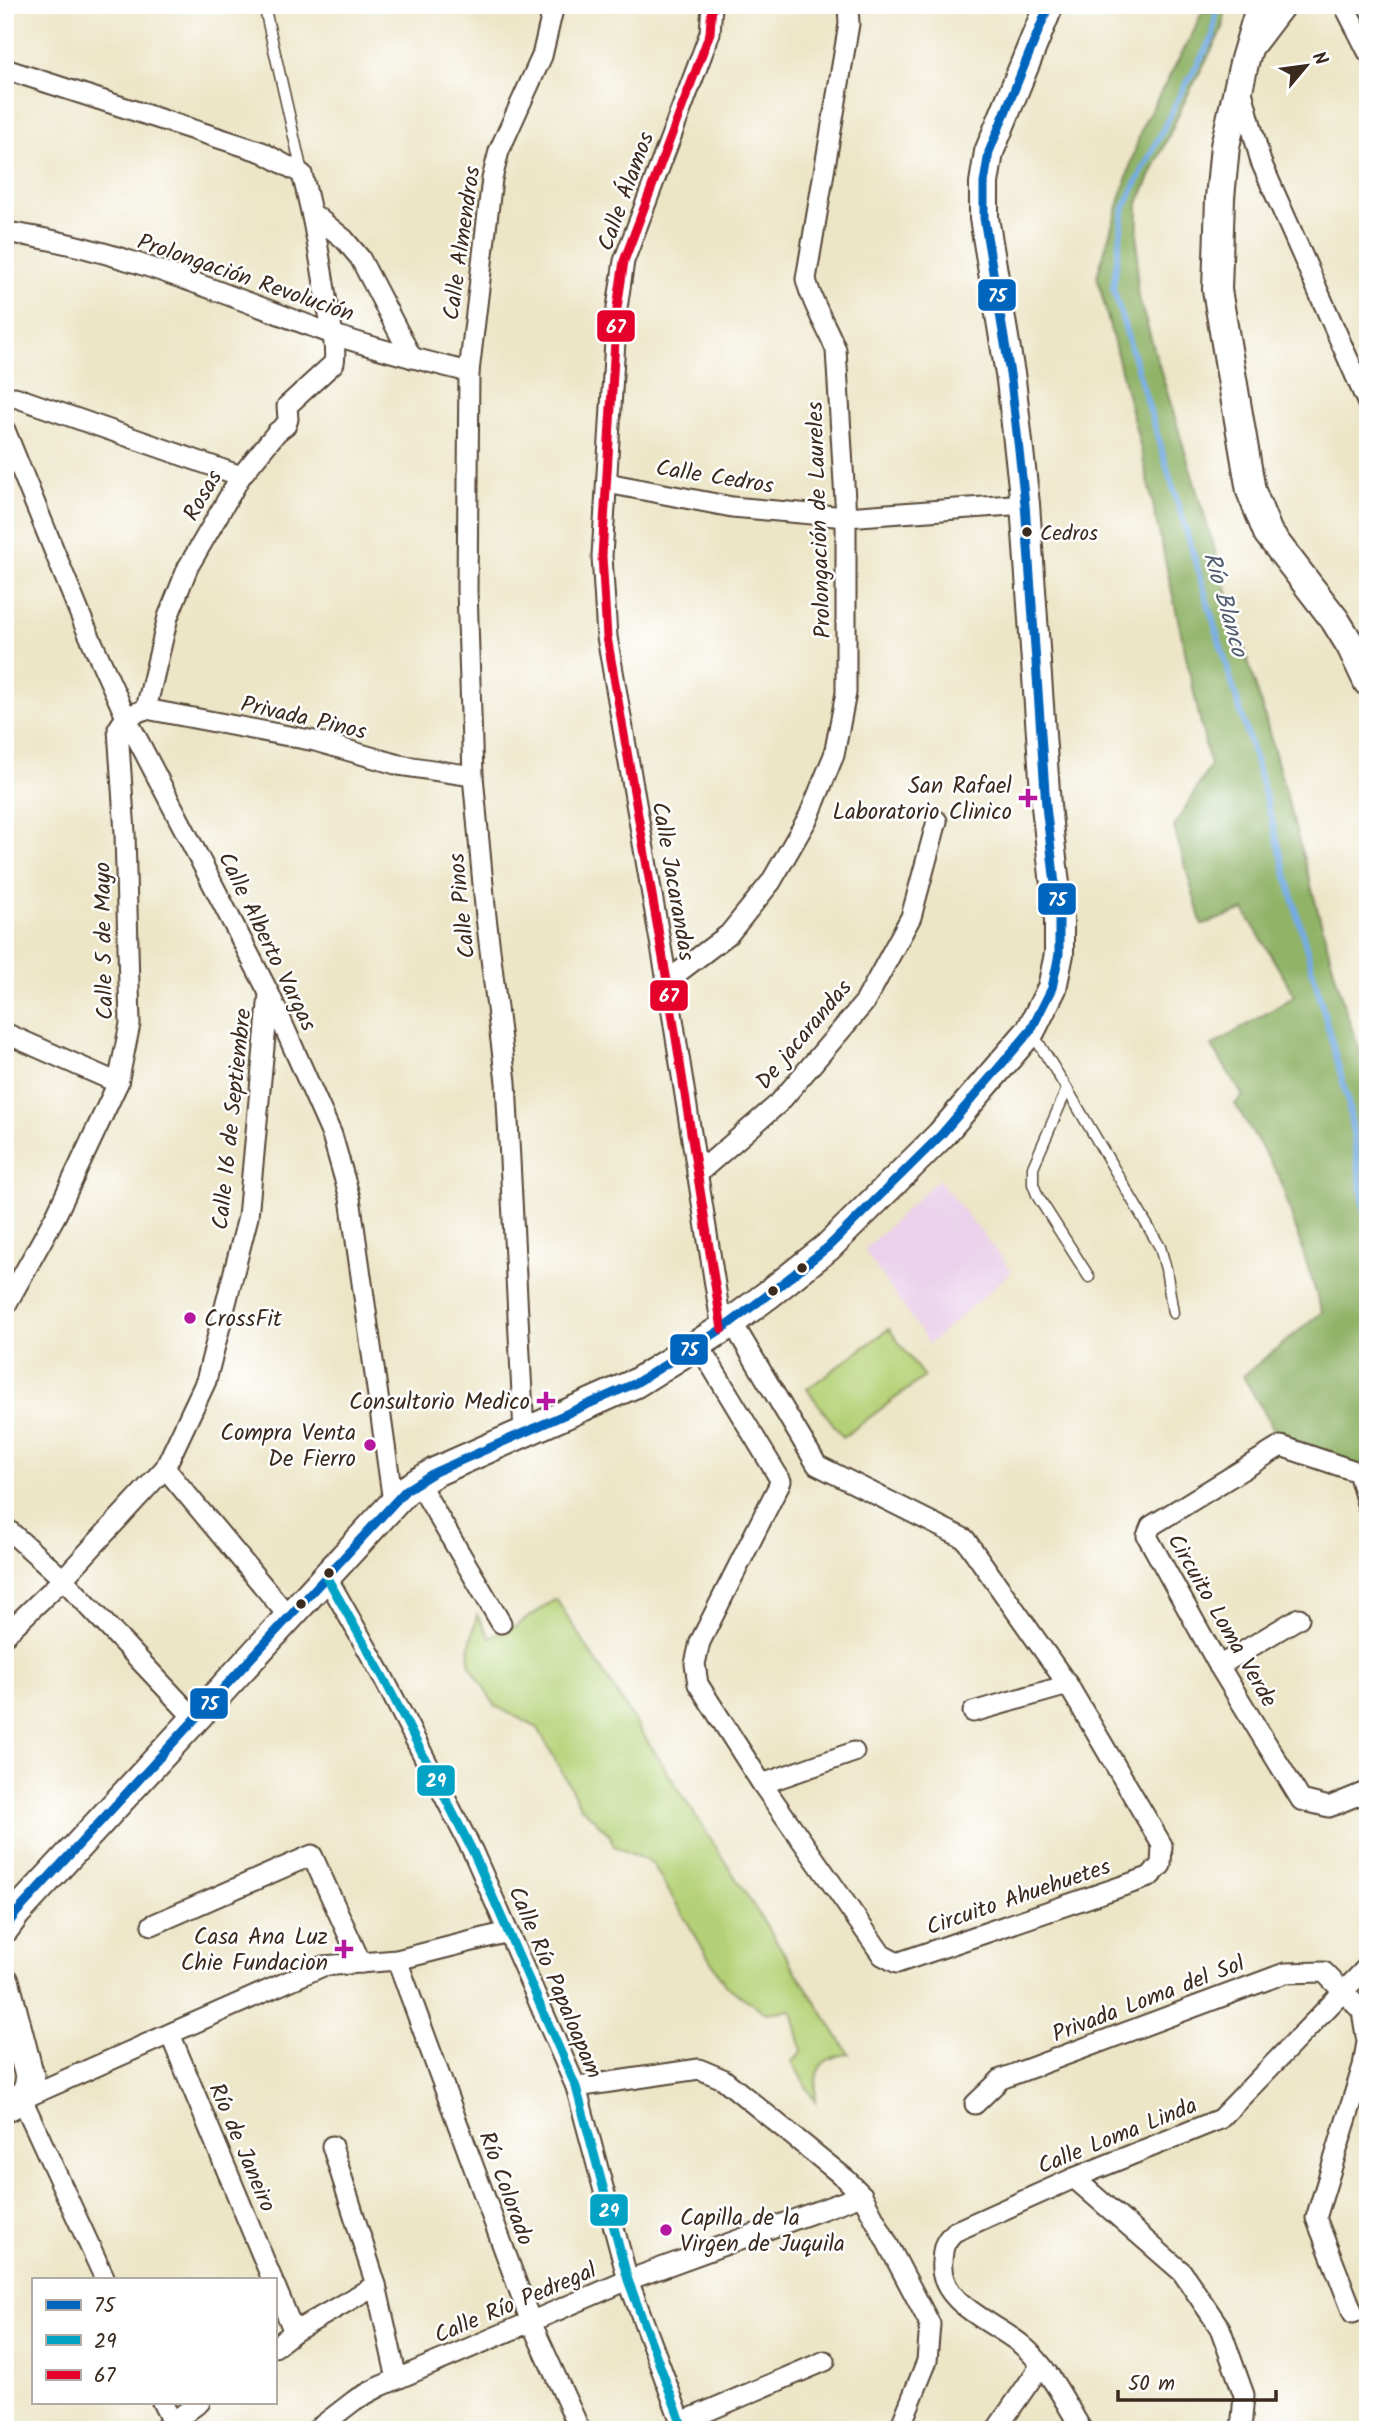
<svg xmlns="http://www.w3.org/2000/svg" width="1373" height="2435" font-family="Kalam,sans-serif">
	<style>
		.built { fill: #ebd1eb }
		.green { fill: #b5d177; stroke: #787e4a; stroke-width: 2 }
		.forest { fill: #90b368; stroke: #666e43; stroke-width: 2 }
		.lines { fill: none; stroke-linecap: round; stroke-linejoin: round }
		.stream { stroke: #74ace3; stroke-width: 6 }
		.lane-casing { stroke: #564637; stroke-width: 13 }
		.street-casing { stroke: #564637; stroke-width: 23 }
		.secondary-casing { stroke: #564637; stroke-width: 32 }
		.lane { stroke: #fff; stroke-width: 10 }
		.street { stroke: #fff; stroke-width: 19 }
		.secondary { stroke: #fff; stroke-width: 28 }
		.bus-1-casing { stroke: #fff; stroke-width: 14 }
		.bus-2-casing { stroke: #fff; stroke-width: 14 }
		.bus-3-casing { stroke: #fff; stroke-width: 14 }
		.bus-1 { stroke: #0065bd; stroke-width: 9 }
		.bus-2 { stroke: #03a3c5; stroke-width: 9 }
		.bus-3 { stroke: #e4002b; stroke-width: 9 }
		.bus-dot { fill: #3b2a1e; stroke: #fff; stroke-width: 2.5 }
		.poi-dot { fill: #b5179e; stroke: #fff; stroke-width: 2.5 }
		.labels { text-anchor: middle; stroke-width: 5; stroke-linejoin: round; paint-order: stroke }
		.bus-label { font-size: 21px; fill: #3b2a1e; stroke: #fff; text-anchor: start }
		.street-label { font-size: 23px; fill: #3b2a1e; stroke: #fff }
		.poi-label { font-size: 23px; fill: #3b2a1e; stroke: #fff; text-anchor: end }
		.water-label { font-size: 24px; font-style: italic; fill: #525e6d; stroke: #fff }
		.line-badge { stroke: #fff; stroke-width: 2.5 }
		.badge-label { font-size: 19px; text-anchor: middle; font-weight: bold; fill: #fff }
	</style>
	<rect width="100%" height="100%" fill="#fff"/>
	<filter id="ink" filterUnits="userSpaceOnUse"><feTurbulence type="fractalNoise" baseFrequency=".0143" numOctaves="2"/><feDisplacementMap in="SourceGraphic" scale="14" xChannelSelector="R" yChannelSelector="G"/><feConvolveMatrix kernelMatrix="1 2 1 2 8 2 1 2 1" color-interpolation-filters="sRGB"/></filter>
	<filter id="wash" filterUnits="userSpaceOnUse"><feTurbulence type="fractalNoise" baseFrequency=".00686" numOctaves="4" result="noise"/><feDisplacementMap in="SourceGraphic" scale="28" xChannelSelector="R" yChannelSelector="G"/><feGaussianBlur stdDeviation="1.57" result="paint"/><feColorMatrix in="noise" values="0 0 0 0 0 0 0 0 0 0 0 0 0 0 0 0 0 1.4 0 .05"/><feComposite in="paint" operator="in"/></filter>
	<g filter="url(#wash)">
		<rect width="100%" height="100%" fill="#ece5c6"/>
		<!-- built -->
		<polygon class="built" points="938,1179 1012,1271 929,1344 864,1250"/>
		<!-- green -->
		<g class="green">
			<polygon points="889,1329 924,1377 843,1437 807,1389"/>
			<path d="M 556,1599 L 849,2054 C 815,2058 815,2072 816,2103 L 792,2062 L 802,2051 L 792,2010 L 766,2013 L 725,1985 L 652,1863 L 614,1846 L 609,1834 L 581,1807 L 538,1728 L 495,1706 L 469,1663 L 470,1644 L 477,1615 L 490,1637 L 516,1626 Z"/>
		</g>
		<!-- forest -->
		<polygon class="forest" points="1205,5 1226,5 1223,28 1185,100 1138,203 1137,292 1264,714 1344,1006 1368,1074 1368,1471 1276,1433 1243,1376 1322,1312 1279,1176 1235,1104 1243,1096 1212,1046 1295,996 1244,910 1202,925 1174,827 1210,766 1140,445 1097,276 1142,127 1194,31"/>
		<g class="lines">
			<!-- stream -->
			<polyline class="stream" points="1217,5 1213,37 1181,93 1124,208 1113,288 1259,773 1298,917 1348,1101 1368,1229"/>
		</g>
	</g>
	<g filter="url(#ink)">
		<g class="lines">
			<defs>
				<g id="lane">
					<polyline points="264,5 302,172"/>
					<polyline points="1033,1034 1067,1089 1033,1167 1033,1184 1038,1197 1089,1277"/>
					<polyline points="1067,1089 1160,1247 1166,1269 1173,1313"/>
				</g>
				<g id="street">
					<polyline points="712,5 710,33 624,261 617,308 602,556 607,637 667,981 722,1329"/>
					<polyline points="1344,5 1368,52"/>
					<polyline points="1254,47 1286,5"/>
					<path d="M 5,69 L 262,152 L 302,174 C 314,219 321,264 328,309 C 331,326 337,347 334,363 L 287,406 L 288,419 L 286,425 L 277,432 L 241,476 L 188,567 L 168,617 L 146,709"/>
					<polyline points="1241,88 1261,162 1368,404"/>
					<polyline points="313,214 344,239 360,258 412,358"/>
					<path d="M 5,232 C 120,248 227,296 335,335 C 379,350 424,361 469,372"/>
					<polyline points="5,402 8,399 15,397 241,476"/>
					<polyline points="5,430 84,624 126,717 269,993 332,1135 350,1198 393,1502"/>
					<polyline points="607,483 732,507 846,517 1025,504"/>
					<polyline points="133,714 146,709 315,741 399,765 473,776"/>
					<path d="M 667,981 L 729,934 L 771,882 L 809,816 L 834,755 L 846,693 L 846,517 L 836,350 C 827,326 812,305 806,279 L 849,24 L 848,5"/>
					<polyline points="5,1033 118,1083"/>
					<polyline points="697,1174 779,1103 865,1002 911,917 937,821"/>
					<polyline points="5,1307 56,1215 118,1083 130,1024 125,833 118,729 126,717"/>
					<polyline points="698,1344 781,1481 700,1642 695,1664 698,1684 762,1784 882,1955 897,1963 1149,1877 1161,1865 1162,1845 1068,1685 965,1539 817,1465 732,1322"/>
					<polyline points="524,1433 506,1082 486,917 473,776 467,589 469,372 492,179 499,151 542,56 554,5"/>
					<polyline points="165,1468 289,1617"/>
					<polyline points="418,1482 501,1623"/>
					<polyline points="1368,1507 1358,1472 1281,1446 1151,1526 1147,1536 1219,1666 1301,1800 1329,1807 1368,1791"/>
					<polyline points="5,1527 63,1579 195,1719"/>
					<polyline points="326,1576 383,1677 473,1852 576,2087 628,2280 684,2430"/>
					<polyline points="5,1635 63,1579 165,1468 206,1381 248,1217 269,994"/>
					<polyline points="1219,1666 1299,1618"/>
					<polyline points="973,1712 1068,1685"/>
					<polyline points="762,1784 854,1752"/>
					<polyline points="152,1925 312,1855 361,1963"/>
					<polyline points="397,1960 531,2322 580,2430"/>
					<polyline points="170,2034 272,2279"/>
					<polyline points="576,2087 699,2069 723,2079 846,2179 862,2195 930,2324 927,2361 899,2430"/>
					<polyline points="975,2104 1001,2079 1285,1973 1324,1972 1362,2011 1367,2042 1363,2066 1316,2218 1353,2313"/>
					<polyline points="332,2146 376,2285 397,2379"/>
					<polyline points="1074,2178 1182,2272 1220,2328 1244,2395 1241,2430"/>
					<polyline points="105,2279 22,2099 323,1966 397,1960 508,1932"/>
					<polyline points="275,2286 294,2332"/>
					<polyline points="275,2347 294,2332 376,2285"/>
					<polyline points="162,2402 176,2430"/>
					<polyline points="682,2422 825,2361"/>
					<polyline points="162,2430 200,2402"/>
					<polyline points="316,2430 355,2400 381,2386 628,2280 862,2195"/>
					<polyline points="996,2430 1041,2365"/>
					<path d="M 1082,2430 C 1065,2402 1049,2368 1023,2346 C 997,2323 937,2304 942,2261 C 943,2247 944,2242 954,2232 L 1074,2178 L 1220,2119 L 1368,1966"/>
				</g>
				<g id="secondary">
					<polyline points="1261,5 1245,59 1225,146 1220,198 1217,290 1251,491 1268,533 1335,620 1351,646 1368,682"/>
					<polyline points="5,1928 16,1913 406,1490 435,1472 636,1383 722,1329 769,1294 828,1247 941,1135 1031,1030 1052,988 1059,954 1059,919 1046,806 1025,504 1011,380 984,218 984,183 989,152 1049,5"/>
					<path d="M 5,1982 L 30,2078 C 29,2096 20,2100 5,2108"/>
				</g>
			</defs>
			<!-- lane casing -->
			<use href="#lane" class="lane-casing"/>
			<!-- street casing -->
			<use href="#street" class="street-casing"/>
			<!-- secondary casing -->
			<use href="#secondary" class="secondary-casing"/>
			<!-- lane -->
			<use href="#lane" class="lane"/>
			<!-- street -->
			<use href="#street" class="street"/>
			<!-- secondary -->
			<use href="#secondary" class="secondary"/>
			<defs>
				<polyline id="bus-1" points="5,1928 16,1913 406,1490 435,1472 636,1383 722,1329 769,1294 828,1247 941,1135 1031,1030 1052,988 1059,954 1059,919 1046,806 1025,504 1011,380 984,218 984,183 989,152 1049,5"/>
				<polyline id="bus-2" points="326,1576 383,1677 473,1852 576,2087 628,2280 684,2430"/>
				<polyline id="bus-3" points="712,5 710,33 624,261 617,308 602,556 607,637 667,981 722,1329"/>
			</defs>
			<!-- bus-1 casing -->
			<use href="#bus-1" class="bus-1-casing"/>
			<!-- bus-2 casing -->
			<use href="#bus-2" class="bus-2-casing"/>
			<!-- bus-3 casing -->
			<use href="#bus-3" class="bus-3-casing"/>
			<!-- bus-1 -->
			<use href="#bus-1" class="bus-1"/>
			<!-- bus-2 -->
			<use href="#bus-2" class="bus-2"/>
			<!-- bus-3 -->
			<use href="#bus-3" class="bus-3"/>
		</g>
	</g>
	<!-- markers -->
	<g class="bus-dot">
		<circle cx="1027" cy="532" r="6"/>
		<circle cx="802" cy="1268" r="6"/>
		<circle cx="773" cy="1291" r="6"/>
		<circle cx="329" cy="1573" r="6"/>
		<circle cx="301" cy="1604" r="6"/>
	</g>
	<g class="poi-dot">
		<path d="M1024.5 787.5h7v7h7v7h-7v7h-7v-7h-7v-7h7z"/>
		<circle cx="190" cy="1318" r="7"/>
		<path d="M542.5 1390.5h7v7h7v7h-7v7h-7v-7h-7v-7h7z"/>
		<circle cx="370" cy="1445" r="7"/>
		<path d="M340.5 1938.5h7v7h7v7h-7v7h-7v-7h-7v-7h7z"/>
		<circle cx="666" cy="2230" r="7"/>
	</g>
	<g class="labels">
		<!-- bus labels -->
		<g class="bus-label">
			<text x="1040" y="540">Cedros</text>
		</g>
		<!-- street labels -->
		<g class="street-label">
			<text transform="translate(625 191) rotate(-70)" y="8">Calle Álamos</text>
			<text transform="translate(461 243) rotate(-82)" y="8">Calle Almendros</text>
			<text transform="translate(246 277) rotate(19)" y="8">Prolongación Revolución</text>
			<text transform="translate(715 476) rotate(9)" y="8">Calle Cedros</text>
			<text transform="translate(202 495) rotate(-60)" y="8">Rosas</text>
			<text transform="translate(818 520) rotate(-92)" y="8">Prolongación de Laureles</text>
			<text transform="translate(304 717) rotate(13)" y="8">Privada Pinos</text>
			<text transform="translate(674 881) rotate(80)" y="8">Calle Jacarandas</text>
			<text transform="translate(461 906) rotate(-96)" y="8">Calle Pinos</text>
			<text transform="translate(103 941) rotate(-91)" y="8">Calle 5 de Mayo</text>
			<text transform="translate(268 941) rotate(64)" y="8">Calle Alberto Vargas</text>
			<text transform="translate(803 1034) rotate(-50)" y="8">De jacarandas</text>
			<text transform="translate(231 1119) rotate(-84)" y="8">Calle 16 de Septiembre</text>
			<text transform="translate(1223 1620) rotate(60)" y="8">Circuito Loma Verde</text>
			<text transform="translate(1018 1896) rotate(-19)" y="8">Circuito Ahuehuetes</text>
			<text transform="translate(556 1982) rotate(67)" y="8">Calle Río Papaloapam</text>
			<text transform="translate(1148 1998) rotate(-21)" y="8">Privada Loma del Sol</text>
			<text transform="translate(1117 2135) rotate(-22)" y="8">Calle Loma Linda</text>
			<text transform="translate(243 2147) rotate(67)" y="8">Río de Janeiro</text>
			<text transform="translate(507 2188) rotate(70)" y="8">Río Colorado</text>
			<text transform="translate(515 2302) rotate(-23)" y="8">Calle Río Pedregal</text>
		</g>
		<!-- poi labels -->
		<g class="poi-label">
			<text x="1012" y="793">San Rafael<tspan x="1012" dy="26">Laboratorio Clinico</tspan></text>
			<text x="204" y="1326" text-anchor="start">CrossFit</text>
			<text x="530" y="1409">Consultorio Medico</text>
			<text x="356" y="1440">Compra Venta<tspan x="356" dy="26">De Fierro</tspan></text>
			<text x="328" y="1944">Casa Ana Luz<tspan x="328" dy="26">Chie Fundacion</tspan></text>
			<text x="680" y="2225" text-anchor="start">Capilla de la<tspan x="680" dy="26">Virgen de Juquila</tspan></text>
		</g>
		<!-- water labels -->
		<g class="water-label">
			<text transform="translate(1226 604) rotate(74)" y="8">Río Blanco</text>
		</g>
	</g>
	<g class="line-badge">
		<rect x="977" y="278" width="40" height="34" rx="7" fill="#0065bd"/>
		<rect x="596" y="309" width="40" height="34" rx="7" fill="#e4002b"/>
		<rect x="1037" y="882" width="40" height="34" rx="7" fill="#0065bd"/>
		<rect x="649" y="979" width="40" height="33" rx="7" fill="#e4002b"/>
		<rect x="669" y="1333" width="40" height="33" rx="7" fill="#0065bd"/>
		<rect x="189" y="1687" width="40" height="33" rx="7" fill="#0065bd"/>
		<rect x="416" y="1764" width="40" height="33" rx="7" fill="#03a3c5"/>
		<rect x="589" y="2193" width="40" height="34" rx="7" fill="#03a3c5"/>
	</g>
	<g class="badge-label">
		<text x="997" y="302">75</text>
		<text x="616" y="333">67</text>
		<text x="1057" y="906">75</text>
		<text x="669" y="1002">67</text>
		<text x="689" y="1356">75</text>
		<text x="209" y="1710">75</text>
		<text x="436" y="1787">29</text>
		<text x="609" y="2217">29</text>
	</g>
	<!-- margin -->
	<rect width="1373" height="2435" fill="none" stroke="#fff" stroke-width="28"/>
	<!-- legend -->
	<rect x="32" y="2278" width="245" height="126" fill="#ffffff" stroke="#b1aaa5" stroke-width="2"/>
	<rect x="46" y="2300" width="35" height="10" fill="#0065bd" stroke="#b1aaa5" stroke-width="2"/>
	<text x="94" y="2312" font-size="21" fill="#3b2a1e">75</text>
	<rect x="46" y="2335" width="35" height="10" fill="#03a3c5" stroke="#b1aaa5" stroke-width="2"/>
	<text x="94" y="2348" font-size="21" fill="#3b2a1e">29</text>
	<rect x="46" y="2370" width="35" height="10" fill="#e4002b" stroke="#b1aaa5" stroke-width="2"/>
	<text x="94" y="2382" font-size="21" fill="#3b2a1e">67</text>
	<!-- north arrow -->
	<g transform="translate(1306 66) rotate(61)" stroke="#ffffff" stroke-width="5" paint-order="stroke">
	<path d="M0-5L12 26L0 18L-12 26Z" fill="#3b2a1e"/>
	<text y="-10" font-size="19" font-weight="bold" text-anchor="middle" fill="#3b2a1e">N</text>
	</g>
	<!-- scale -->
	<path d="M1118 2390v10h158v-10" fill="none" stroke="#3b2a1e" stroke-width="3.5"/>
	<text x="1128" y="2390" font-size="21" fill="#3b2a1e" stroke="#ffffff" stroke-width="5" paint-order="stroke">50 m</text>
</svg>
